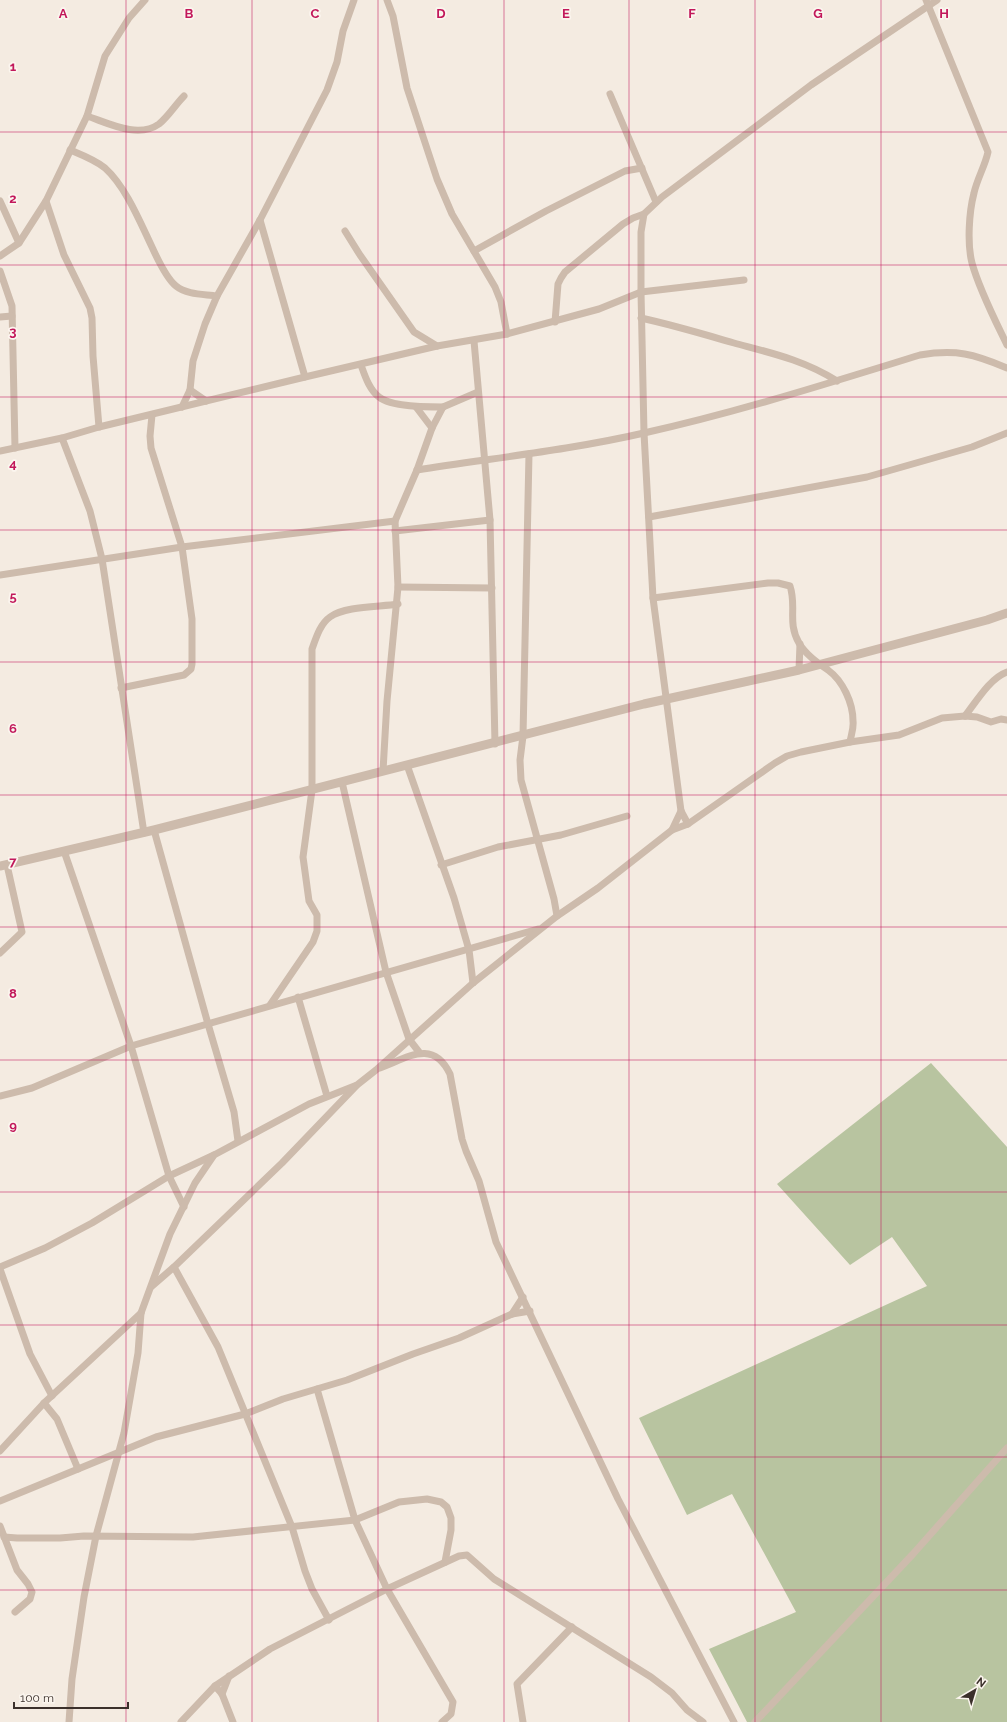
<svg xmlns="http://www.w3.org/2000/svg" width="1007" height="1722" font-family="Raleway,sans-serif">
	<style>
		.green { fill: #b8c4a0 }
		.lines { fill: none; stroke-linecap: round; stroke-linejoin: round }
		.minor { stroke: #cdbbac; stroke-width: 7 }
		.tertiary { stroke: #cdbbac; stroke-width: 9 }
		.grid { fill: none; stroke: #c2185b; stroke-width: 1; stroke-opacity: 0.55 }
		.grid-label { font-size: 13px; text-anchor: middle; font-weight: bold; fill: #c2185b; stroke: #fbf5ee; stroke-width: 3.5; stroke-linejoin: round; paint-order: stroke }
	</style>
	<rect width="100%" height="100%" fill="#f4ebe1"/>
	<!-- green -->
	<polygon class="green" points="931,1063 1007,1147 1007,1722 747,1722 709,1649 796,1612 732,1494 687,1515 639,1418 927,1286 892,1237 850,1265 777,1184"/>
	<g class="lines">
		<!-- minor -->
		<g class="minor">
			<polyline points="387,0 393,16 407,88 437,179 452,214 495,287 501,302 507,334"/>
			<path d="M 926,0 L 988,152 C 985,166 977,179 974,193 C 969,212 967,244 972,263 C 979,289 995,320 1007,345"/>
			<polyline points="610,94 656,202"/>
			<path d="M 87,116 C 108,123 138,139 159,124 C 168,117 176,104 184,96"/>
			<path d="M 70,150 C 82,155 95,160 105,168 C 126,187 140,222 152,247 C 157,258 167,279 176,286 C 187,295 204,294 217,296"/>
			<polyline points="0,201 19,243"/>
			<polyline points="46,201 64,255 90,308 92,318 93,356 99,427"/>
			<polyline points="260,220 305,377"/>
			<polyline points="345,231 360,255 414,332 437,346"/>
			<polyline points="474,251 546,211 625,171 642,168"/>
			<polyline points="0,256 19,243 46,201 87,116 105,56 129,18 145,0"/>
			<polyline points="0,271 12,306 15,448"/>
			<polyline points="0,317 12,316"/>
			<path d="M 641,318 C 673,325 703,334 734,343 C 771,353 804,360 837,381"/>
			<polyline points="555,322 558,284 561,278 565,272 623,224 633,218 644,214"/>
			<polyline points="474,341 490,520 495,744"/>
			<path d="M 361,365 C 365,376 369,389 379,397 C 391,407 427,407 443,407"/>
			<polyline points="190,390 206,401"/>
			<polyline points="182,407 190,390 193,361 205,324 217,296 260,220 327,90 337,62 343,31 354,0"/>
			<polyline points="416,407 432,428"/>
			<polyline points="62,438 90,511 102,559 144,833"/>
			<polyline points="0,451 62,438 99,427 305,377 437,346 507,334 599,309 641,292 744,280"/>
			<path d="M 417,470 C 493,458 570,450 644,433 C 738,412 829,383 920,355 C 956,349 974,354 1007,368"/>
			<polyline points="649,517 867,477 972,447 1007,433"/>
			<polyline points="395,531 490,520"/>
			<polyline points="0,575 182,547 395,521"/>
			<polyline points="398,587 492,588"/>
			<path d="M 653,598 L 768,583 L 778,583 L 790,586 C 797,607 787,622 799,643 C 805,654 818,663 828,670 C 843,681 853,703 853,721 C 854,728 851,735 850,742"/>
			<polyline points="799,670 800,644"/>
			<polyline points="121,688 184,675 191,669 192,664 192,619 182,547 151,448 150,436 152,415"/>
			<path d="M 965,716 C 976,702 990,678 1007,672"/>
			<polyline points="407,765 454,898 469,950 473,983"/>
			<polyline points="383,771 387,701 398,587 395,521 417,470 432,428 443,407 478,392"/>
			<polyline points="342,782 386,972 409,1039 419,1052"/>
			<polyline points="688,824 681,811 653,598 644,433 641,292 641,232 644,214 662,197 811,85 937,0"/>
			<polyline points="154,830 208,1024 234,1112 238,1141"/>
			<polyline points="672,830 681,811"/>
			<polyline points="64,851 131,1046 169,1176 184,1207"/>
			<polyline points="441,865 498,847 561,835 627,816"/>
			<polyline points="557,916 598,888 672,830 688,824 775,763 787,756 801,752 850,742 899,735 942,718 965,716 977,717 991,722 1001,719 1007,720"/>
			<polyline points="0,953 22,932 7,865"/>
			<polyline points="298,997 327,1096"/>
			<path d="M 270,1005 L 313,942 L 317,931 L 317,915 L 309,901 L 303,857 L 312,790 L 312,649 C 316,638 320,624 330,617 C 345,606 379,607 398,604"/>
			<path d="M 380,1068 C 407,1058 433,1038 450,1074 L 462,1139 L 466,1151 L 479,1181 L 496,1242 L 618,1499 L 734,1722"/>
			<polyline points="0,1096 32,1088 131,1046 538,929"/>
			<polyline points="0,1267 45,1248 92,1223 169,1176 214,1155"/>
			<polyline points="174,1267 218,1347 292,1527 305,1571 312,1589 329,1620"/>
			<polyline points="0,1269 30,1354 52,1396"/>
			<polyline points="152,1286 174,1267 282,1163 356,1086"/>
			<polyline points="512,1314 523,1297"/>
			<polyline points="317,1389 355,1520 387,1589 453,1702 451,1714 442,1722"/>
			<polyline points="44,1403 57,1419 78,1469"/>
			<polyline points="0,1451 44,1403 141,1313"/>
			<polyline points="0,1501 156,1437 245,1414 283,1399 347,1380 413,1354 459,1338 512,1314 530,1311"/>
			<polyline points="0,1526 17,1570 28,1584 32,1592 30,1599 15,1612"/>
			<polyline points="4,1537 17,1538 60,1538 84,1536 193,1537 355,1520 399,1502 427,1499 441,1502 447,1507 451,1518 451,1530 445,1562"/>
			<polyline points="215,1686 222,1694 233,1722"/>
			<polyline points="222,1694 229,1676"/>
			<polyline points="69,1722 72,1679 84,1597 96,1536 124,1433 138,1353 141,1313 170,1234 195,1183 214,1155 309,1104 357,1085 376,1070 473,983 557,916 554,899 521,780 520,760 523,736 529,454"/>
			<polyline points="181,1722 215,1686 270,1649 387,1589 459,1556 467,1555 494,1579 651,1677 672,1693 687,1710 703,1722"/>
			<polyline points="523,1722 517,1684 572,1627"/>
			<polyline points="755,1722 913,1554 1007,1448"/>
		</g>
		<!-- tertiary -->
		<polyline class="tertiary" points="0,866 154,830 644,704 799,670 987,620 1007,613"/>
	</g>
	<!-- grid -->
	<path class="grid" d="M 126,0 L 126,1722M 252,0 L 252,1722M 378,0 L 378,1722M 504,0 L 504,1722M 629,0 L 629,1722M 755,0 L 755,1722M 881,0 L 881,1722M 0,132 L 1007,132M 0,265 L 1007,265M 0,397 L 1007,397M 0,530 L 1007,530M 0,662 L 1007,662M 0,795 L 1007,795M 0,927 L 1007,927M 0,1060 L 1007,1060M 0,1192 L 1007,1192M 0,1325 L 1007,1325M 0,1457 L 1007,1457M 0,1590 L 1007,1590"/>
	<g class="grid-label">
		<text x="63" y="18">A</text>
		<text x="189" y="18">B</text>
		<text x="315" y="18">C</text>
		<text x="441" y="18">D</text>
		<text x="566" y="18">E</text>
		<text x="692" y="18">F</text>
		<text x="818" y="18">G</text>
		<text x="944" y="18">H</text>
		<text x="13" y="71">1</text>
		<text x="13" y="203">2</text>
		<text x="13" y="336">3</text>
		<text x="13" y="468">4</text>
		<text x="13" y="601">5</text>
		<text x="13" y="733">6</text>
		<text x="13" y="866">7</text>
		<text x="13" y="998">8</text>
		<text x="13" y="1130">9</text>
	</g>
	<!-- north arrow -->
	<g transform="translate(975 1690) rotate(38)" stroke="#fbf5ee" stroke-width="3" paint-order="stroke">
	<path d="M0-3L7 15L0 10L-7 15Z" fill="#3b302b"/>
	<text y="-6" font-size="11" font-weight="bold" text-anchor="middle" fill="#3b302b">N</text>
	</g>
	<!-- scale -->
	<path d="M14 1702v6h114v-6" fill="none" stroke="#3b302b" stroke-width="2"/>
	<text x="20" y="1702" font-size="12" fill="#3b302b" stroke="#fbf5ee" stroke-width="3" paint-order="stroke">100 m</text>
</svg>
